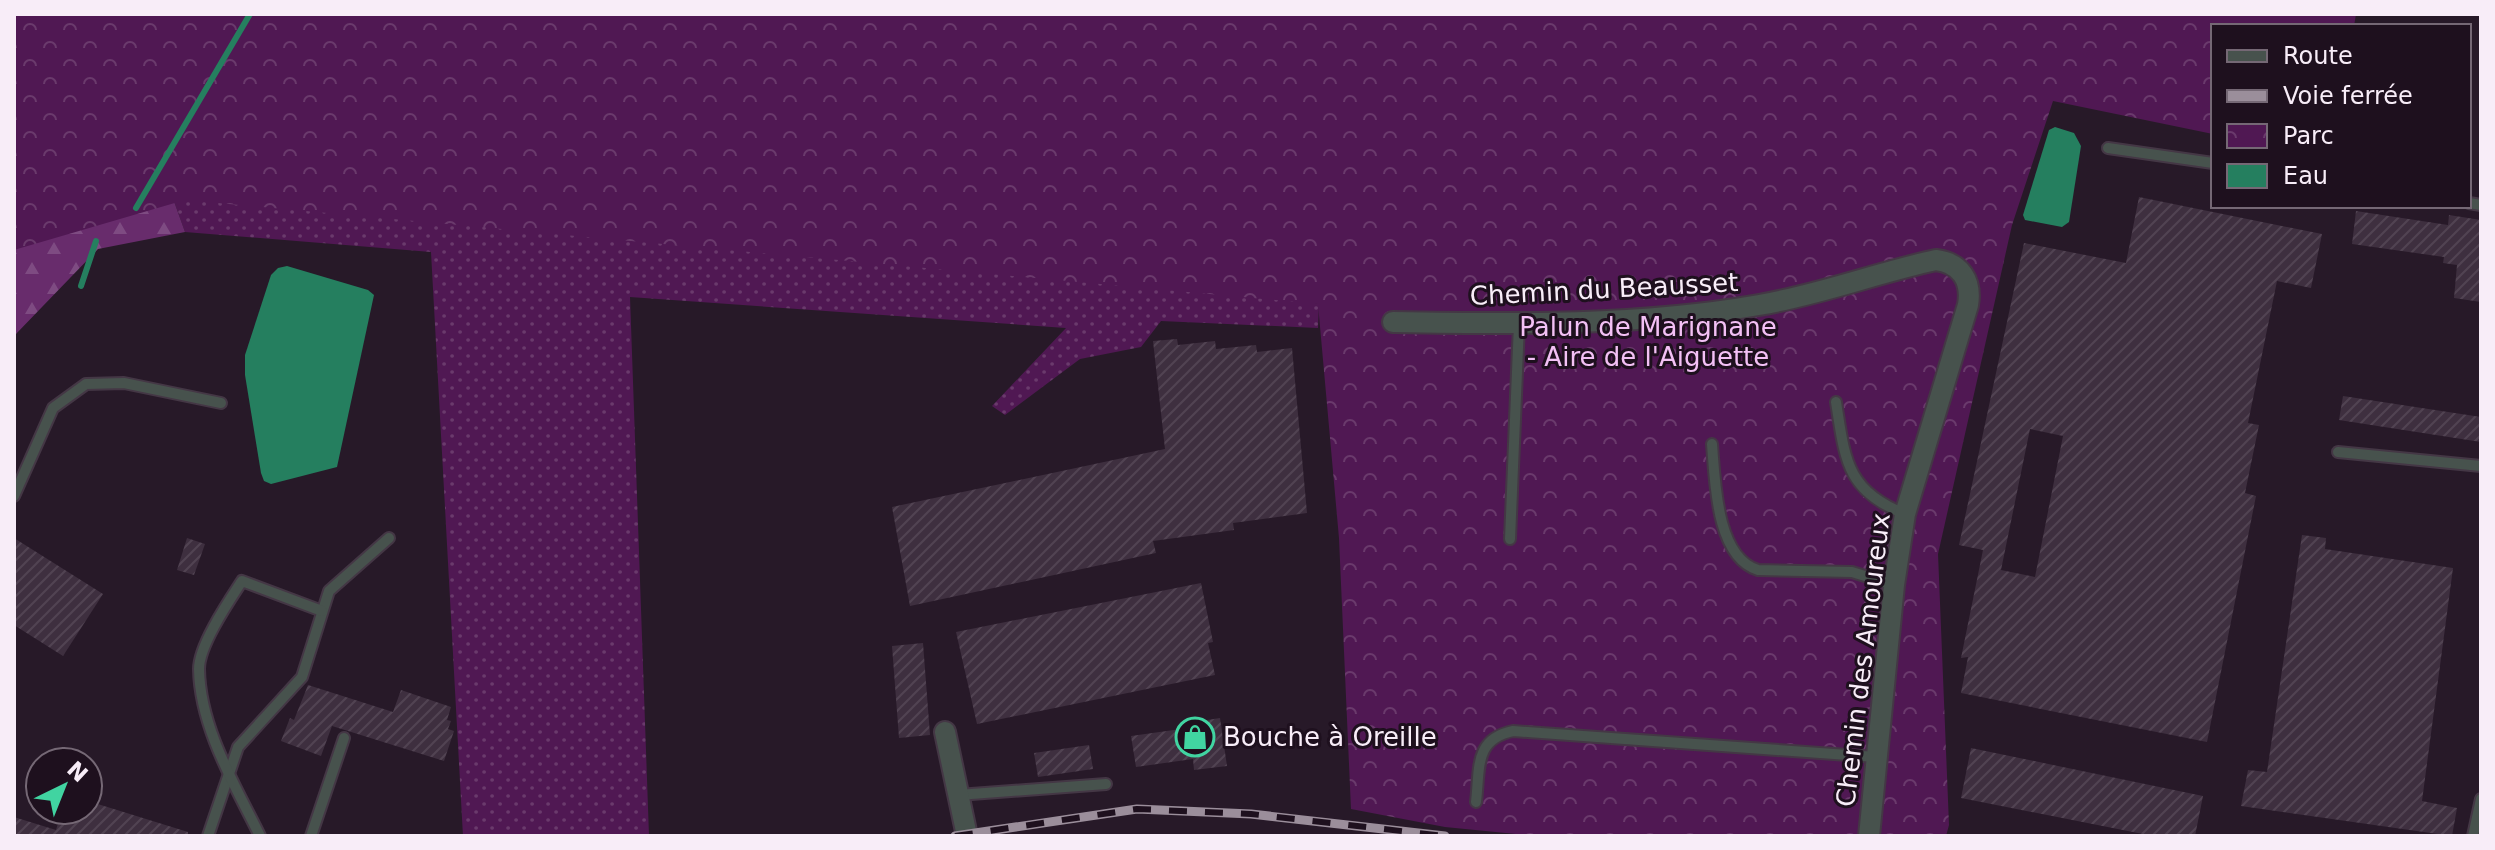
<svg xmlns="http://www.w3.org/2000/svg" width="2495" height="850" font-family="'DejaVu Sans',sans-serif">
	<style>
		.grass { fill: url(#grass-dots) }
		.forest { fill: url(#forest-firs) }
		.park { fill: url(#park-crowns) }
		.water { fill: #257f5f }
		.lines { fill: none; stroke-linecap: round; stroke-linejoin: round }
		.stream { stroke: #257f5f; stroke-width: 6 }
		.building { fill: url(#building-hatch); fill-rule: evenodd }
		.service-casing { stroke: #443745; stroke-width: 14 }
		.minor-casing { stroke: #443745; stroke-width: 24 }
		.service { stroke: #47524d; stroke-width: 10 }
		.minor { stroke: #47524d; stroke-width: 20 }
		.rail-casing { stroke: #9b8e9b; stroke-width: 9 }
		.rail { stroke: #1e101e; stroke-width: 6; stroke-dasharray: 18; stroke-linecap: butt }
		.labels { text-anchor: middle; stroke-width: 6; stroke-linejoin: round; paint-order: stroke }
		.street-label { font-size: 26px; fill: #f8edf8; stroke: #1e101e }
		.park-label { font-size: 26px; fill: #f3c0f5; stroke: #1e101e }
		.poi-label { font-size: 26px; fill: #f8edf8; stroke: #1e101e; text-anchor: start }
	</style>
	<defs>
		<pattern id="grass-dots" width="8" height="8" patternUnits="userSpaceOnUse" patternTransform="scale(2)"><rect width="8" height="8" fill="#501853"/><path d="M2 2h.1M6 6h.1" fill="none" stroke="#6a3a6c" stroke-width="1.8" stroke-linecap="round"/></pattern>
		<pattern id="forest-firs" width="22" height="20" patternUnits="userSpaceOnUse" patternTransform="scale(2)"><rect width="22" height="20" fill="#682c6c"/><path d="M5 1l3.5 6h-7zM16 11l3.5 6h-7z" fill="#7e4b82"/></pattern>
		<pattern id="park-crowns" width="20" height="18" patternUnits="userSpaceOnUse" patternTransform="scale(2)"><rect width="20" height="18" fill="#501853"/><path d="M2 6a3 3 0 1 1 6 0M12 15a3 3 0 1 1 6 0" fill="none" stroke="#6a3a6c"/></pattern>
		<pattern id="building-hatch" width="6" height="6" patternUnits="userSpaceOnUse" patternTransform="scale(2)"><rect width="6" height="6" fill="#3e2f3f"/><path d="M-1 1l2-2M0 6l6-6M5 7l2-2" fill="none" stroke="#514352"/></pattern>
	</defs>
	<rect width="100%" height="100%" fill="#271928"/>
	<!-- grass -->
	<polygon class="grass" points="14,14 1319,304 1318,328 1161,321 1141,347 1080,359 1005,415 992,406 1066,328 630,297 649,836 463,836 431,252 185,232 116,40"/>
	<!-- forest -->
	<polygon class="forest" points="116,40 185,232 98,249 14,336 14,47"/>
	<!-- park -->
	<polygon class="park" points="14,14 2356,14 2354,26 2213,26 2213,134 2053,101 2012,225 1938,554 1949,825 1946,836 1537,836 1445,827 1351,809 1339,538 1318,304 185,200 14,250"/>
	<!-- water -->
	<g class="water">
		<polygon points="2055,127 2074,133 2081,146 2069,222 2062,227 2025,220 2023,215 2049,130"/>
		<polygon points="287,266 368,290 374,295 337,467 271,484 264,481 261,473 245,375 245,355 271,275 278,268"/>
	</g>
	<g class="lines">
		<!-- stream -->
		<g class="stream">
			<polyline points="136,208 250,14"/>
			<polyline points="81,286 96,241"/>
		</g>
	</g>
	<!-- building -->
	<g class="building">
		<path d="M 2139,197 L 2322,234 L 2311,288 L 2277,281 L 2248,423 L 2259,425 L 2245,493 L 2256,496 L 2207,742 L 1961,693 L 1968,657 L 1961,658 L 1983,550 L 1959,545 L 2024,243 L 2126,263 ZM 2030,429 L 2063,436 L 2035,577 L 2001,570 Z"/>
		<polygon points="2356,211 2448,225 2449,215 2481,220 2481,302 2454,298 2457,265 2443,263 2444,257 2352,244"/>
		<polygon points="1177,339 1178,345 1215,341 1216,349 1256,345 1257,352 1292,348 1307,513 1233,523 1234,530 1153,541 1156,553 910,606 892,507 1165,449 1153,341"/>
		<polygon points="2343,396 2481,417 2481,442 2339,420"/>
		<polygon points="2302,535 2326,538 2325,549 2453,568 2422,801 2457,808 2452,836 2241,806 2248,770 2267,772"/>
		<polygon points="14,538 103,594 63,656 14,625"/>
		<polygon points="187,538 205,544 194,575 177,570"/>
		<polygon points="1201,583 1213,642 1208,643 1215,675 977,724 956,632"/>
		<polygon points="923,643 930,735 899,738 892,646"/>
		<polygon points="308,685 393,712 401,690 451,707 447,720 451,721 448,729 454,731 444,761 332,726 321,756 281,741 290,718 294,720"/>
		<polygon points="1220,718 1227,766 1194,770 1193,759 1136,767 1131,736 1188,728 1188,723"/>
		<polygon points="1089,745 1093,769 1038,777 1034,753"/>
		<polygon points="1971,748 2203,796 2195,836 2153,836 1961,798"/>
		<polygon points="88,801 188,832 188,836 14,836 14,817 56,830 62,810 88,810"/>
	</g>
	<g class="lines">
		<defs>
			<g id="service">
				<polyline points="2108,148 2213,163"/>
				<polyline points="2469,203 2481,205"/>
				<path d="M 1836,402 C 1845,459 1846,491 1905,514"/>
				<path d="M 1712,444 C 1715,481 1716,557 1758,570 L 1852,572 L 1894,585"/>
				<polyline points="2338,452 2481,466"/>
				<polyline points="14,496 53,408 86,384 124,383 221,403"/>
				<polyline points="1510,539 1519,324"/>
				<polyline points="958,795 1106,784"/>
				<path d="M 1476,802 C 1480,768 1474,739 1513,731 L 1876,757"/>
				<polyline points="208,836 238,747 302,677 329,591 389,538"/>
				<path d="M 260,836 C 235,785 200,728 199,669 C 199,645 229,601 242,581 L 322,611"/>
				<polyline points="311,836 344,738"/>
				<polyline points="2473,836 2481,799"/>
			</g>
			<g id="minor">
				<path d="M 1393,322 C 1515,324 1639,326 1759,305 C 1819,295 1876,273 1936,260 C 1961,263 1972,281 1968,305 L 1905,514 L 1894,585 L 1869,836"/>
				<polyline points="945,732 967,836"/>
			</g>
		</defs>
		<!-- service casing -->
		<use href="#service" class="service-casing"/>
		<!-- minor casing -->
		<use href="#minor" class="minor-casing"/>
		<!-- service -->
		<use href="#service" class="service"/>
		<!-- minor -->
		<use href="#minor" class="minor"/>
		<defs>
			<polyline id="rail" points="955,836 1137,809 1251,814 1445,836"/>
		</defs>
		<!-- rail casing -->
		<use href="#rail" class="rail-casing"/>
		<!-- rail -->
		<use href="#rail" class="rail"/>
	</g>
	<!-- icons -->
	<defs>
		<symbol id="shop-ring" viewBox="-11 -11 22 22"><circle r="9.5" fill="#1e101e" stroke="#41d4a1" stroke-width="1.5"/><path d="M-5-2.5h2.3a2.7 3.5 0 0 1 5.4 0H5L5.5 6h-11ZM-1.5-2.5h3a1.5 2.3 0 0 0-3 0Z" fill="#41d4a1"/></symbol>
	</defs>
	<g fill-rule="evenodd">
		<use href="#shop-ring" x="1173" y="715" width="44" height="44"/>
	</g>
	<g class="labels">
		<!-- street labels -->
		<g class="street-label">
			<text transform="translate(1604 289) rotate(-3)" y="9">Chemin du Beausset</text>
			<text transform="translate(1863 660) rotate(-83)" y="9">Chemin des Amoureux</text>
		</g>
		<!-- park labels -->
		<g class="park-label">
			<text x="1648" y="336">Palun de Marignane<tspan x="1648" dy="30">- Aire de l'Aiguette</tspan></text>
		</g>
		<!-- poi labels -->
		<g class="poi-label">
			<text x="1223" y="746">Bouche à Oreille</text>
		</g>
	</g>
	<!-- border -->
	<rect width="2495" height="850" fill="none" stroke="#f8edf8" stroke-width="32"/>
	<!-- legend -->
	<rect x="2211" y="24" width="260" height="184" fill="#1e101e" stroke="#756875" stroke-width="2"/>
	<rect x="2227" y="50" width="40" height="12" fill="#47524d" stroke="#756875" stroke-width="2"/>
	<text x="2283" y="64" font-size="24" fill="#f8edf8">Route</text>
	<rect x="2227" y="90" width="40" height="12" fill="#9b8e9b" stroke="#756875" stroke-width="2"/>
	<text x="2283" y="104" font-size="24" fill="#f8edf8">Voie ferrée</text>
	<rect x="2227" y="124" width="40" height="24" fill="url(#park-crowns)" stroke="#756875" stroke-width="2"/>
	<text x="2283" y="144" font-size="24" fill="#f8edf8">Parc</text>
	<rect x="2227" y="164" width="40" height="24" fill="#257f5f" stroke="#756875" stroke-width="2"/>
	<text x="2283" y="184" font-size="24" fill="#f8edf8">Eau</text>
	<!-- north arrow -->
	<g transform="translate(64 786) rotate(43)"><circle r="38" fill="#1e101e" stroke="#756875" stroke-width="2"/>
	<path d="M0-6L14 30L0 20L-14 30Z" fill="#41d4a1"/>
	<text y="-12" font-size="22" font-weight="bold" text-anchor="middle" fill="#f8edf8">N</text>
	</g>
</svg>
